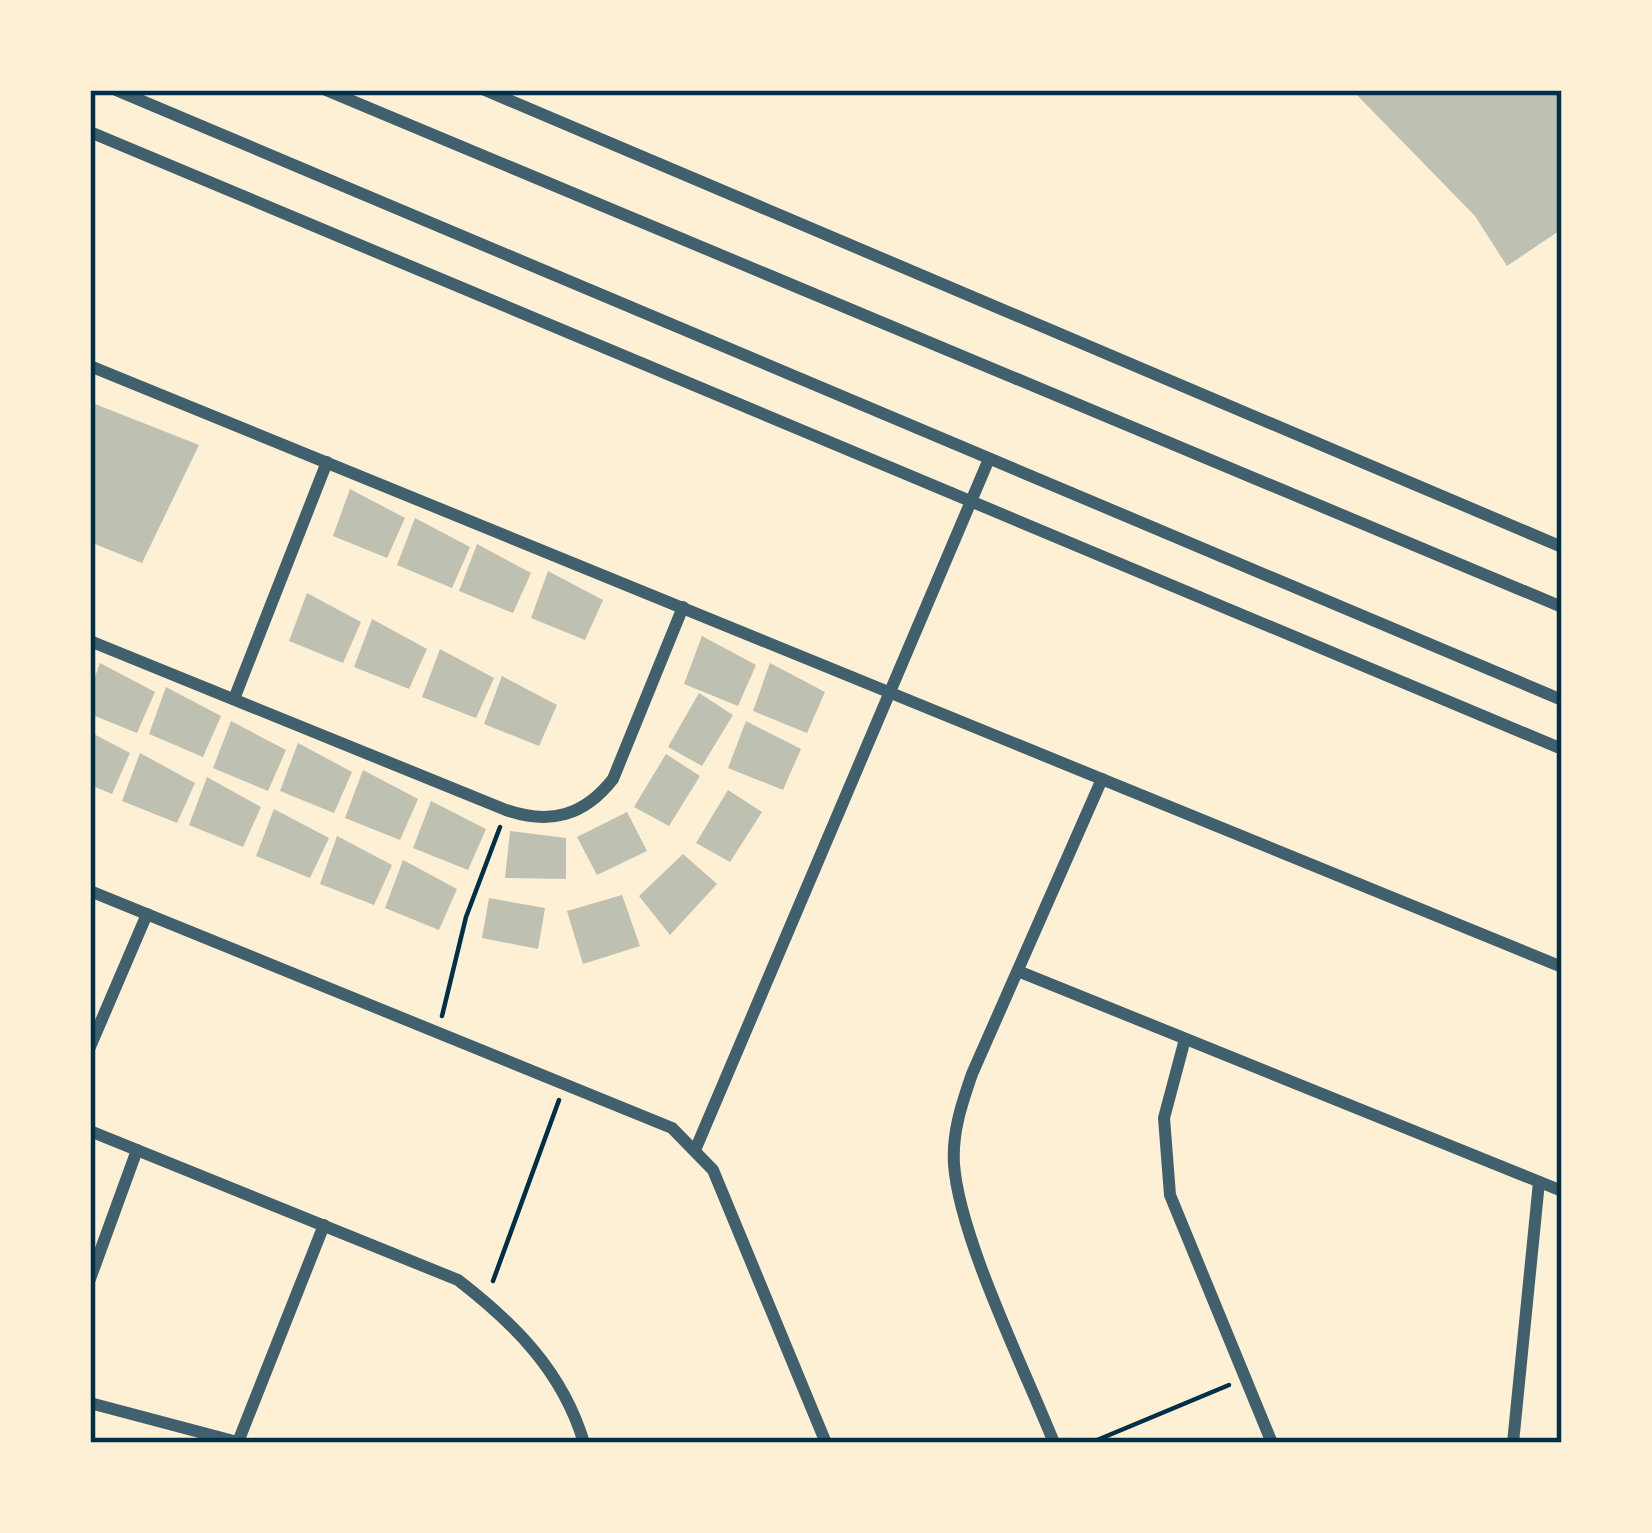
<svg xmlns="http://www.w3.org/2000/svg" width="1652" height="1533" font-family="'Space Grotesk',sans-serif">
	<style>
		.building { fill: #bec0b2 }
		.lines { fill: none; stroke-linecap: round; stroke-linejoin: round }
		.path { stroke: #003049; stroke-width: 4.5 }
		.minor { stroke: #3f606c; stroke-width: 12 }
		.neatline { fill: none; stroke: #003049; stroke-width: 4.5 }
	</style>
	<rect width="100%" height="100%" fill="#fdf0d5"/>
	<!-- building -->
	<g class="building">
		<polygon points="1352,90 1562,90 1562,229 1507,266 1475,216"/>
		<polygon points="90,402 199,445 142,563 90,542"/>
		<polygon points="350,489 405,518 387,558 333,536"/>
		<polygon points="415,518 470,547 452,588 397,565"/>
		<polygon points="477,544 531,573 513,613 459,591"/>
		<polygon points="548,571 603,600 585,640 531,618"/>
		<polygon points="307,593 361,622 343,663 289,641"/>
		<polygon points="372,619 427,649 409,689 354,667"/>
		<polygon points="702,636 756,665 738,706 684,684"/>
		<polygon points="440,649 494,678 476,718 422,697"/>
		<polygon points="100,663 155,692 137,733 90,714 90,690"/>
		<polygon points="770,663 825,692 807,733 753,711"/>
		<polygon points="502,676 557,705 539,746 484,724"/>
		<polygon points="166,687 221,716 203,757 149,734"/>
		<polygon points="699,693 733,715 702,766 668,747"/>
		<polygon points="231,721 286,750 268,791 213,768"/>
		<polygon points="746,721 801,749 783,790 728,768"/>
		<polygon points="90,732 130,753 112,794 90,785"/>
		<polygon points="298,743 352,772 334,813 280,791"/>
		<polygon points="140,753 195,783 177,823 122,801"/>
		<polygon points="666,754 700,776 669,826 634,807"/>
		<polygon points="363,770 418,799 400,840 345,818"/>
		<polygon points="207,777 261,807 243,847 189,825"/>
		<polygon points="728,790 762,812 730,862 696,843"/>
		<polygon points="431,801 486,829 468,870 413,848"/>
		<polygon points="274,809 329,838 310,878 256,856"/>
		<polygon points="627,812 647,851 597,875 577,837"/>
		<polygon points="510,831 566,838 566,879 505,878"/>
		<polygon points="337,836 392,865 374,905 320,884"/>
		<polygon points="683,854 717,884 670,935 639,896"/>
		<polygon points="403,860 457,889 439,930 385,908"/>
		<polygon points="622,895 640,946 583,964 567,911"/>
		<polygon points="489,898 545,908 538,949 482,938"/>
	</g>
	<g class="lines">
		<!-- path -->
		<g class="path">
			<polyline points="442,1016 466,917 500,827"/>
			<polyline points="493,1281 559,1100"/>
			<polyline points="1090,1443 1229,1385"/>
		</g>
		<!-- minor -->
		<g class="minor">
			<polyline points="116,90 1562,700"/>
			<polyline points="326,90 1562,607"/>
			<polyline points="485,90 1562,547"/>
			<polyline points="90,132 1562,749"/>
			<polyline points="90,366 1562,967"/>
			<path d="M 90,641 L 506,810 C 550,825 584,816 613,779 L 683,607"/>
			<polyline points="234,699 327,462"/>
			<polyline points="90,891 672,1128 713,1170 826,1443"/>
			<polyline points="1018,971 1562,1191"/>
			<polyline points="1185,1039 1164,1118 1170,1195 1272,1443"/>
			<polyline points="90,1047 147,914"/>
			<path d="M 90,1131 L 458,1280 C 515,1324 563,1372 584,1443"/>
			<polyline points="696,1148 989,459"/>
			<polyline points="90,1279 137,1150"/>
			<polyline points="90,1403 241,1443"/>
			<polyline points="238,1442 324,1225"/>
			<path d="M 1054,1443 C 1025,1370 959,1237 954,1164 C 952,1132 962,1103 972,1074 L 1102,779"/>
			<polyline points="1513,1443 1539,1182"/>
		</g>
	</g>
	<!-- border -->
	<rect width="1652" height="1533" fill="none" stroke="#fdf0d5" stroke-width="186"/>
	<rect x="93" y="93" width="1466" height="1347" class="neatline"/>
</svg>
